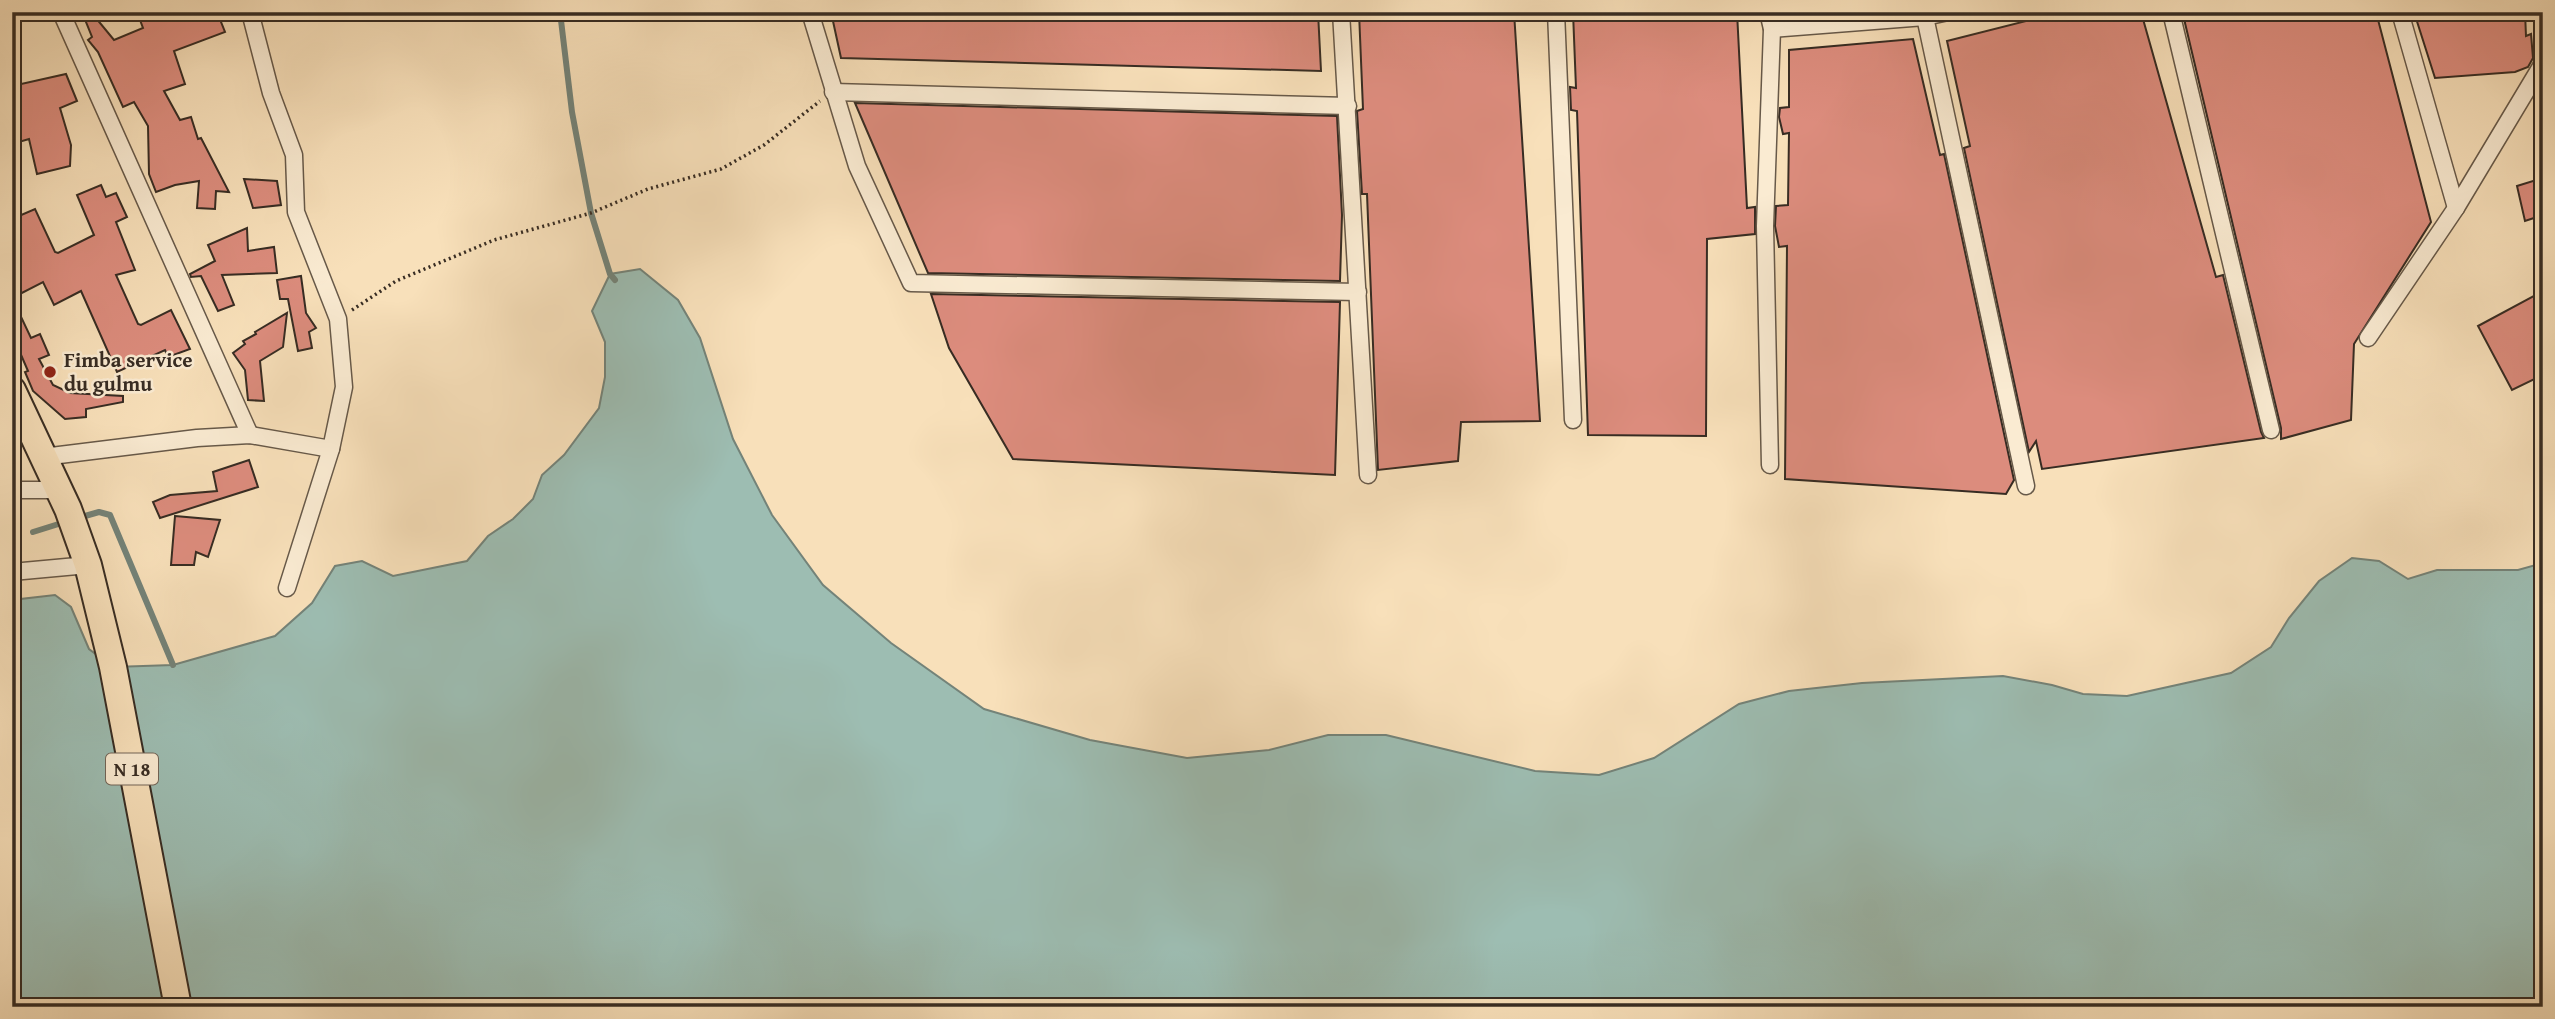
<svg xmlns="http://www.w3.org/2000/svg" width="2555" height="1019" font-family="'Gentium Book Plus',serif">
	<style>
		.water { fill: #9dbdb2; stroke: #748379; stroke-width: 2 }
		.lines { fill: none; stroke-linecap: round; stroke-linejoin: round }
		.stream { stroke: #748379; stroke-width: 6 }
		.building { fill: #dc8c7d; stroke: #372c23; stroke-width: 2 }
		.street-casing { stroke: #675949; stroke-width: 19 }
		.primary-casing { stroke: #372c23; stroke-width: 30 }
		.path { stroke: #372c23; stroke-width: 3.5; stroke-dasharray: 2 3.5; stroke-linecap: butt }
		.street { stroke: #faebd2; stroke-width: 16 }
		.primary { stroke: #f8e0ba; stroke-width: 26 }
		.poi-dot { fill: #8f2418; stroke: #faebd2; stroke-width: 2.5 }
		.labels { text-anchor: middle; stroke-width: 5; stroke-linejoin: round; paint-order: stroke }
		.shield { fill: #faebd2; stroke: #726558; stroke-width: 2 }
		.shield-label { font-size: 19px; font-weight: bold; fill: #372c23 }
		.poi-label { font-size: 21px; font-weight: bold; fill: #372c23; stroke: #faebd2; text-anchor: start }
	</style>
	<rect width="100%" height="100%" fill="#f8e0ba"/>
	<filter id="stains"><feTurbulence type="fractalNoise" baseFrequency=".00286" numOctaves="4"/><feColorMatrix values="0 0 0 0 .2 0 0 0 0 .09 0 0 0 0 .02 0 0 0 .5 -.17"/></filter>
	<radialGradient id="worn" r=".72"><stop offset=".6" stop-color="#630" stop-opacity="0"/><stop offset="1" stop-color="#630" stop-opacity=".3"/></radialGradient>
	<!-- water -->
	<polygon class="water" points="640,269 678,300 700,338 733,439 772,515 823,585 891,643 984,709 1090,740 1187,758 1269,750 1328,735 1386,735 1535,771 1599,775 1654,758 1739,704 1789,691 1862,683 2003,676 2052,685 2083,694 2127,696 2231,673 2271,647 2289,618 2319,581 2352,558 2379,561 2408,579 2437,570 2518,570 2543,563 2543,1007 12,1007 12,600 55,595 71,607 89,649 113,667 173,665 275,636 312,603 335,566 362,561 393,576 467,561 488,536 513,519 533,499 542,475 564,455 599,408 605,377 605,342 592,311 610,274"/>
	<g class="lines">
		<!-- stream -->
		<g class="stream">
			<polyline points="560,12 572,112 591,213 610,274 615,280"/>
			<polyline points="78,518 99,512 110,515 173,665"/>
			<polyline points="33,532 65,522"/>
		</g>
	</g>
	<!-- building -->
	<g class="building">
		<polygon points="82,12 91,12 114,40 143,28 137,12 217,12 225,32 174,51 185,84 164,91 180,120 191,117 198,139 201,138 229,192 216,191 215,209 197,208 199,181 175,185 156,192 149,174 148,126 134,102 123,107 98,52 88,40 92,37"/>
		<polygon points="831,12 1318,12 1321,71 841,58"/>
		<polygon points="1359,12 1514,12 1540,421 1461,422 1458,461 1378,470 1367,194 1362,194 1357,111 1363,109"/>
		<polygon points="1573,12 1737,12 1747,208 1755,207 1755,234 1707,239 1706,436 1588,435 1577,111 1571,110 1570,87 1576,88"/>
		<polygon points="2062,12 2141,12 2216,277 2223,275 2261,432 2264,438 2042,469 2036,441 2029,452 1964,148 1970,146 1947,41"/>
		<polygon points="2184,12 2376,12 2431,222 2354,344 2351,420 2281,439 2281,428 2185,23"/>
		<polygon points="2414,12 2525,12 2526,36 2531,34 2533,58 2528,67 2515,72 2435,78"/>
		<polygon points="1913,39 1940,155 1944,154 2014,480 2006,494 1785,479 1787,246 1779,247 1775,226 1776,206 1788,205 1789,133 1783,134 1779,117 1780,108 1789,107 1789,50"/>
		<polygon points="66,74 77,101 60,108 71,145 70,166 37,174 29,139 12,144 12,86"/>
		<polygon points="855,103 1337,116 1342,215 1340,281 928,273"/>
		<polygon points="2543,178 2543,215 2525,221 2517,186"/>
		<polygon points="244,179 277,181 281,205 253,208"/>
		<polygon points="101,185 106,197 116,193 127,217 116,222 135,270 116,275 138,324 141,325 171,310 190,349 168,357 165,350 117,372 81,291 54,305 43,282 12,298 12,219 35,209 55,252 58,253 94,235 77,195"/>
		<polygon points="247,228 248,251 274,247 277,273 222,275 234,305 218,311 201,276 191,277 190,274 215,261 208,245"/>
		<polygon points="301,276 306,313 316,328 309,332 312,348 298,351 288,299 280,299 277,280"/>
		<polygon points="2543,291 2543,375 2512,390 2478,326"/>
		<polygon points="931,294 1340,302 1335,475 1013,459 949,348"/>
		<polygon points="13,300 31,338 40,334 49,355 39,359 53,385 70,393 123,396 123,402 86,409 86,417 65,419 33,391 25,372 28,371 12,334"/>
		<polygon points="287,313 283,347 260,361 264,401 248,400 245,370 233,353 245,344 243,341 256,334 255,332"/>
		<polygon points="249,460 258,487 160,518 153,502 170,495 217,491 213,472"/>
		<polygon points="175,516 220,520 208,557 196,552 194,565 171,565"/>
	</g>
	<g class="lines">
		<defs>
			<g id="street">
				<polyline points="61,12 250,435"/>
				<polyline points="250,12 271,93 294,155 296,212 338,319 344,387 331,449 287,588"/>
				<polyline points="810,12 857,166 911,283 1358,292"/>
				<polyline points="1341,12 1368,475"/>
				<polyline points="1556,12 1573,420"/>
				<polyline points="1768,12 1772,29 1765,226 1770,465"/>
				<polyline points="2171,12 2271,430"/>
				<polyline points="2400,12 2456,208"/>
				<polyline points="1925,17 2026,486"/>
				<polyline points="1772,29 1925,17 1948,12"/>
				<polyline points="833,92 1348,106"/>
				<polyline points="2368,338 2456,208 2543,63"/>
				<polyline points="43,457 197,438 250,435 331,449"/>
				<polyline points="12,490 59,490"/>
				<polyline points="12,572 88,565"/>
			</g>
			<polyline id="primary" points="12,390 68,509 88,565 113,667 178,1007"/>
		</defs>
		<!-- street casing -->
		<use href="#street" class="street-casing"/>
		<!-- primary casing -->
		<use href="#primary" class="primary-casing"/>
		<!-- path -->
		<polyline class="path" points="352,310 396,281 494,240 591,213 648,189 721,169 764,145 820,101"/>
		<!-- street -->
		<use href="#street" class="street"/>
		<!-- primary -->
		<use href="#primary" class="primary"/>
	</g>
	<!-- markers -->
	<circle class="poi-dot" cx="50" cy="372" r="7"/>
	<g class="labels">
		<!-- shield labels -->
		<rect class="shield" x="106" y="753.5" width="52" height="31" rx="5"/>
		<g class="shield-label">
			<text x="132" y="776">N 18</text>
		</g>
		<!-- poi labels -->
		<g class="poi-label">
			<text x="64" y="367">Fimba service<tspan x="64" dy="24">du gulmu</tspan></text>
		</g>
	</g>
	<!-- margin -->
	<rect width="2555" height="1019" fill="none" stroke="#f8e0ba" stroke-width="42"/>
	<rect x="14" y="14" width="2527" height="991" fill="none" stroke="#372c23" stroke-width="3.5"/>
	<rect x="21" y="21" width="2513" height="977" fill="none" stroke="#372c23" stroke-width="2"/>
	<rect width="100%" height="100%" filter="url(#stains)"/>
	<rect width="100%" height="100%" fill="url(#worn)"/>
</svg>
